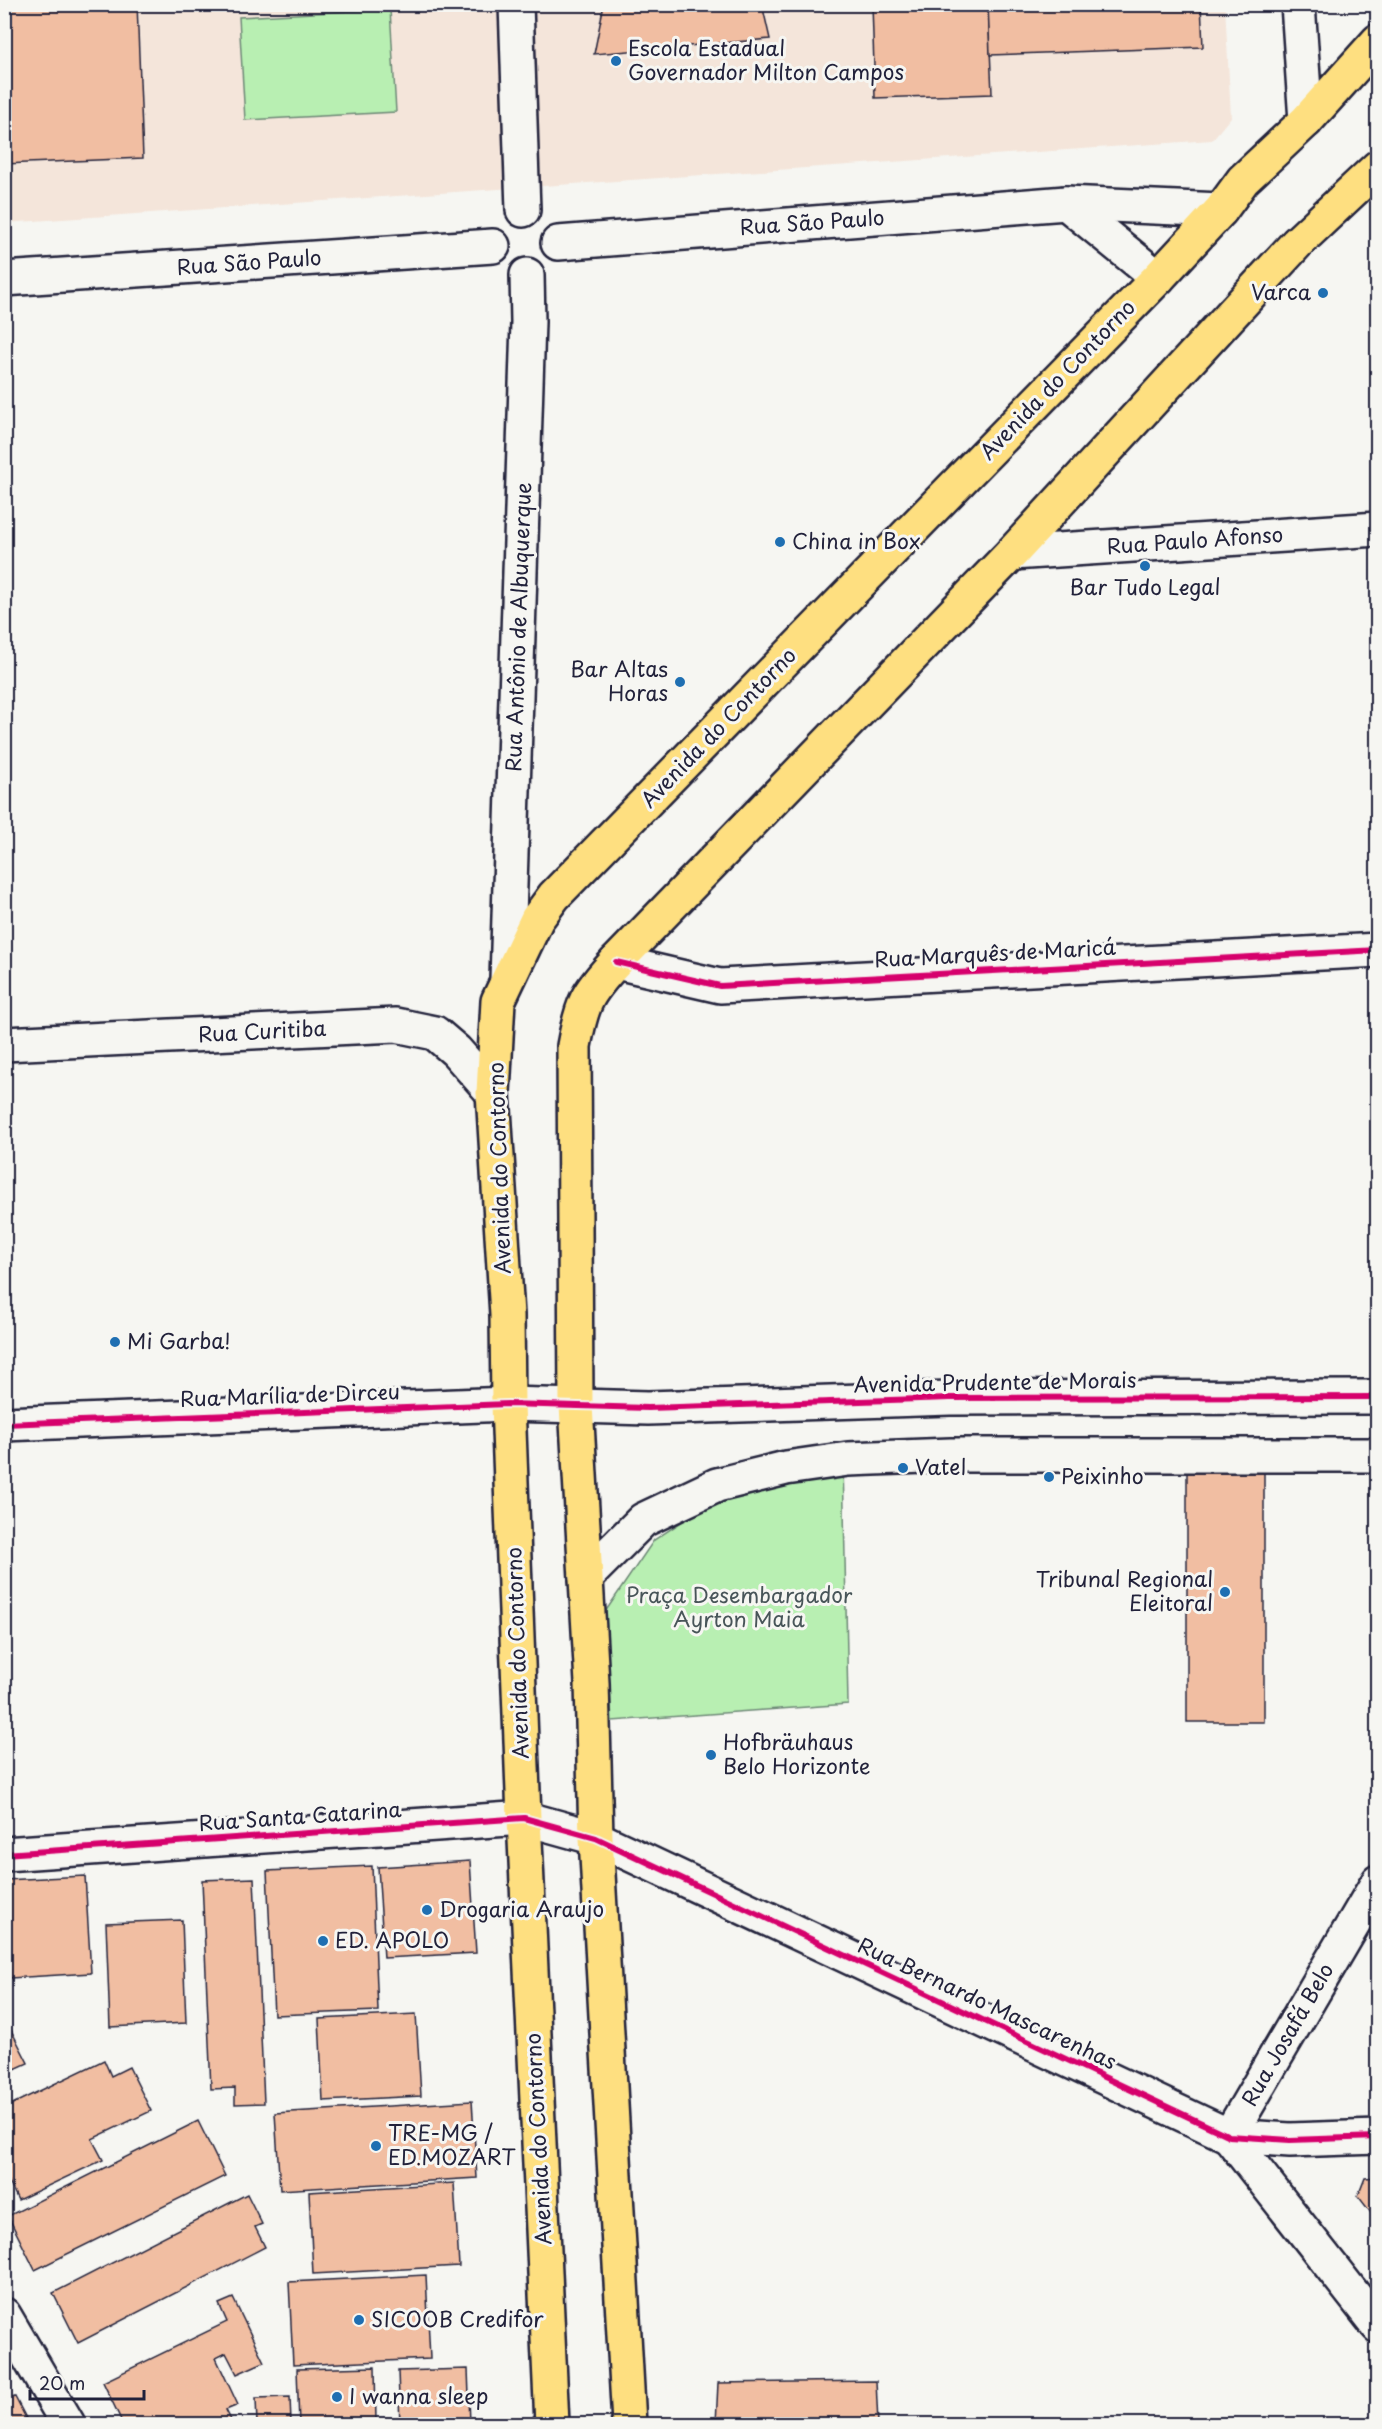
<svg xmlns="http://www.w3.org/2000/svg" width="1382" height="2429" font-family="'Playpen Sans',sans-serif">
	<style>
		.built { fill: #f4e5da }
		.green { fill: #b8efb2; stroke: #6d8876; stroke-width: 1.5 }
		.building { fill: #f1bea2; stroke: #22223b; stroke-width: 1.5 }
		.lines { fill: none; stroke-linecap: round; stroke-linejoin: round }
		.minor-casing { stroke: #22223b; stroke-width: 38 }
		.major-casing { stroke: #22223b; stroke-width: 38 }
		.minor { stroke: #f6f6f2; stroke-width: 33 }
		.major { stroke: #fedf80; stroke-width: 33 }
		.cycleway-casing { stroke: #f6f6f2; stroke-width: 10 }
		.cycleway { stroke: #d6006c; stroke-width: 6 }
		.poi-dot { fill: #1f6fb2; stroke: #f6f6f2; stroke-width: 2 }
		.labels { text-anchor: middle; stroke-width: 6; stroke-linejoin: round; paint-order: stroke }
		.poi-label { font-size: 21px; fill: #22223b; stroke: #f6f6f2; text-anchor: start }
		.street-label { font-size: 21px; fill: #22223b; stroke: #f6f6f2 }
		.park-label { font-size: 21px; fill: #485559; stroke: #f6f6f2 }
	</style>
	<rect width="100%" height="100%" fill="#f6f6f2"/>
	<filter id="ink" filterUnits="userSpaceOnUse"><feTurbulence type="fractalNoise" baseFrequency=".0167" numOctaves="2"/><feDisplacementMap in="SourceGraphic" scale="12" xChannelSelector="R" yChannelSelector="G"/><feConvolveMatrix kernelMatrix="1 2 1 2 8 2 1 2 1" color-interpolation-filters="sRGB"/></filter>
	<g filter="url(#ink)">
		<!-- built -->
		<polygon class="built" points="5,5 1225,5 1231,117 1212,140 5,223"/>
		<!-- green -->
		<g class="green">
			<polygon points="390,9 396,112 245,120 239,17"/>
			<polygon points="843,1461 848,1704 612,1721 605,1612 654,1540 718,1498"/>
		</g>
		<!-- building -->
		<g class="building">
			<polygon points="4,4 137,4 143,158 4,164"/>
			<polygon points="604,4 762,4 770,39 594,54"/>
			<polygon points="872,4 988,4 992,94 875,98"/>
			<polygon points="988,4 1201,4 1203,47 990,55"/>
			<polygon points="1187,1461 1264,1462 1264,1722 1187,1722"/>
			<polygon points="470,1861 476,1953 384,1958 378,1867"/>
			<polygon points="372,1866 378,2011 274,2015 267,1871"/>
			<polygon points="85,1876 91,1973 10,1978 8,1941 4,1941 4,1880"/>
			<polygon points="254,1878 264,2103 235,2104 235,2088 211,2089 202,1880"/>
			<polygon points="182,1920 186,2023 110,2027 106,1923"/>
			<polygon points="416,2014 421,2096 323,2101 319,2019"/>
			<polygon points="10,2028 28,2063 4,2074 4,2031"/>
			<polygon points="104,2060 111,2076 129,2067 151,2111 92,2139 103,2160 18,2200 4,2172 4,2108"/>
			<polygon points="472,2101 477,2178 280,2190 275,2113"/>
			<polygon points="198,2121 225,2176 35,2270 8,2216"/>
			<polygon points="1378,2177 1378,2222 1358,2196 1365,2178"/>
			<polygon points="454,2183 459,2266 313,2274 309,2192"/>
			<polygon points="247,2194 262,2224 255,2227 265,2247 78,2343 53,2293"/>
			<polygon points="426,2275 430,2359 293,2365 289,2282"/>
			<polygon points="233,2298 264,2362 237,2374 226,2353 216,2358 238,2405 226,2410 233,2424 123,2424 103,2382 227,2322 219,2304"/>
			<polygon points="375,2367 376,2424 299,2424 297,2369"/>
			<polygon points="468,2369 470,2424 400,2424 398,2371"/>
			<polygon points="876,2381 878,2424 716,2424 718,2383"/>
			<polygon points="15,2397 29,2424 4,2424 4,2400"/>
			<polygon points="290,2397 291,2424 257,2424 256,2398"/>
		</g>
		<g class="lines">
			<defs>
				<g id="minor">
					<polyline points="516,4 523,210"/>
					<polyline points="1298,4 1306,121"/>
					<polyline points="1066,203 1158,278"/>
					<polyline points="558,243 1066,203 1221,210"/>
					<polyline points="4,279 493,246"/>
					<polyline points="1012,553 1378,529"/>
					<polyline points="616,962 720,986 1378,950"/>
					<polyline points="507,979 528,322 527,275"/>
					<polyline points="4,1044 396,1025 435,1033 456,1051 493,1093"/>
					<polyline points="4,1424 508,1404 648,1408 950,1398 1378,1397"/>
					<polyline points="586,1577 643,1520 717,1485 786,1468 848,1459 951,1455 1378,1455"/>
					<polyline points="4,1854 524,1818 596,1838 1229,2136 1290,2140 1378,2137"/>
					<polyline points="1378,1882 1229,2136 1378,2326"/>
					<polyline points="4,2315 68,2424"/>
				</g>
				<g id="major">
					<polyline points="552,2424 524,1818 508,1404 507,1315 493,1093 498,1001 537,919 554,896 1158,278 1221,210 1243,180 1306,121 1378,41"/>
					<path d="M 629,2424 L 596,1838 L 592,1683 L 576,1405 L 574,1046 C 582,1003 586,994 616,962 L 1012,553 L 1297,243 L 1378,167"/>
				</g>
			</defs>
			<!-- minor casing -->
			<use href="#minor" class="minor-casing"/>
			<!-- major casing -->
			<use href="#major" class="major-casing"/>
			<!-- minor -->
			<use href="#minor" class="minor"/>
			<!-- major -->
			<use href="#major" class="major"/>
			<defs>
				<g id="cycleway">
					<polyline points="616,962 720,986 1378,950"/>
					<polyline points="4,1424 508,1404 648,1408 950,1398 1378,1397"/>
					<polyline points="4,1854 524,1818 596,1838 1229,2136 1290,2140 1378,2137"/>
				</g>
			</defs>
			<!-- cycleway casing -->
			<use href="#cycleway" class="cycleway-casing"/>
			<!-- cycleway -->
			<use href="#cycleway" class="cycleway"/>
		</g>
	</g>
	<!-- markers -->
	<g class="poi-dot">
		<circle cx="616" cy="61" r="6"/>
		<circle cx="1323" cy="293" r="6"/>
		<circle cx="780" cy="542" r="6"/>
		<circle cx="1145" cy="566" r="6"/>
		<circle cx="680" cy="682" r="6"/>
		<circle cx="115" cy="1342" r="6"/>
		<circle cx="903" cy="1468" r="6"/>
		<circle cx="1049" cy="1477" r="6"/>
		<circle cx="1225" cy="1592" r="6"/>
		<circle cx="711" cy="1755" r="6"/>
		<circle cx="427" cy="1910" r="6"/>
		<circle cx="323" cy="1941" r="6"/>
		<circle cx="376" cy="2146" r="6"/>
		<circle cx="359" cy="2320" r="6"/>
		<circle cx="337" cy="2397" r="6"/>
	</g>
	<g class="labels">
		<!-- poi labels -->
		<g class="poi-label">
			<text x="628" y="56">Escola Estadual<tspan x="628" dy="24">Governador Milton Campos</tspan></text>
			<text x="1311" y="300" text-anchor="end">Varca</text>
			<text x="792" y="549">China in Box</text>
			<text x="1145" y="595" text-anchor="middle">Bar Tudo Legal</text>
			<text x="668" y="677" text-anchor="end">Bar Altas<tspan x="668" dy="24">Horas</tspan></text>
			<text x="127" y="1349">Mi Garba!</text>
			<text x="915" y="1475">Vatel</text>
			<text x="1061" y="1484">Peixinho</text>
			<text x="1213" y="1587" text-anchor="end">Tribunal Regional<tspan x="1213" dy="24">Eleitoral</tspan></text>
			<text x="723" y="1750">Hofbräuhaus<tspan x="723" dy="24">Belo Horizonte</tspan></text>
			<text x="439" y="1917">Drogaria Araujo</text>
			<text x="335" y="1948">ED. APOLO</text>
			<text x="388" y="2141">TRE-MG /<tspan x="388" dy="24">ED.MOZART</tspan></text>
			<text x="371" y="2327">SICOOB Credifor</text>
			<text x="349" y="2404">I wanna sleep</text>
		</g>
		<!-- street labels -->
		<g class="street-label">
			<text transform="translate(812 223) rotate(-4)" y="7">Rua São Paulo</text>
			<text transform="translate(249 263) rotate(-4)" y="7">Rua São Paulo</text>
			<text transform="translate(1058 380) rotate(-46)" y="7">Avenida do Contorno</text>
			<text transform="translate(1195 541) rotate(-4)" y="7">Rua Paulo Afonso</text>
			<text transform="translate(519 627) rotate(-88)" y="7">Rua Antônio de Albuquerque</text>
			<text transform="translate(719 728) rotate(-46)" y="7">Avenida do Contorno</text>
			<text transform="translate(995 954) rotate(-3)" y="7">Rua Marquês de Maricá</text>
			<text transform="translate(262 1032) rotate(-3)" y="7">Rua Curitiba</text>
			<text transform="translate(500 1168) rotate(-92)" y="7">Avenida do Contorno</text>
			<text transform="translate(995 1383) rotate(-1)" y="7">Avenida Prudente de Morais</text>
			<text transform="translate(290 1396) rotate(-2)" y="7">Rua Marília de Dirceu</text>
			<text transform="translate(518 1653) rotate(-92)" y="7">Avenida do Contorno</text>
			<text transform="translate(300 1817) rotate(-4)" y="7">Rua Santa Catarina</text>
			<text transform="translate(987 2004) rotate(25)" y="7">Rua Bernardo Mascarenhas</text>
			<text transform="translate(1288 2035) rotate(-60)" y="7">Rua Josafá Belo</text>
			<text transform="translate(539 2139) rotate(-93)" y="7">Avenida do Contorno</text>
		</g>
		<!-- park labels -->
		<g class="park-label">
			<text x="739" y="1603">Praça Desembargador<tspan x="739" dy="24">Ayrton Maia</tspan></text>
		</g>
	</g>
	<!-- margin -->
	<rect width="1382" height="2429" fill="none" stroke="#f6f6f2" stroke-width="24"/>
	<rect x="12" y="12" width="1358" height="2405" fill="none" stroke="#22223b" stroke-width="2" filter="url(#ink)"/>
	<!-- scale -->
	<path d="M30 2390v9h114v-9" fill="none" stroke="#22223b" stroke-width="3"/>
	<text x="39" y="2390" font-size="18" fill="#22223b" stroke="#f6f6f2" stroke-width="4.5" paint-order="stroke">20 m</text>
</svg>
